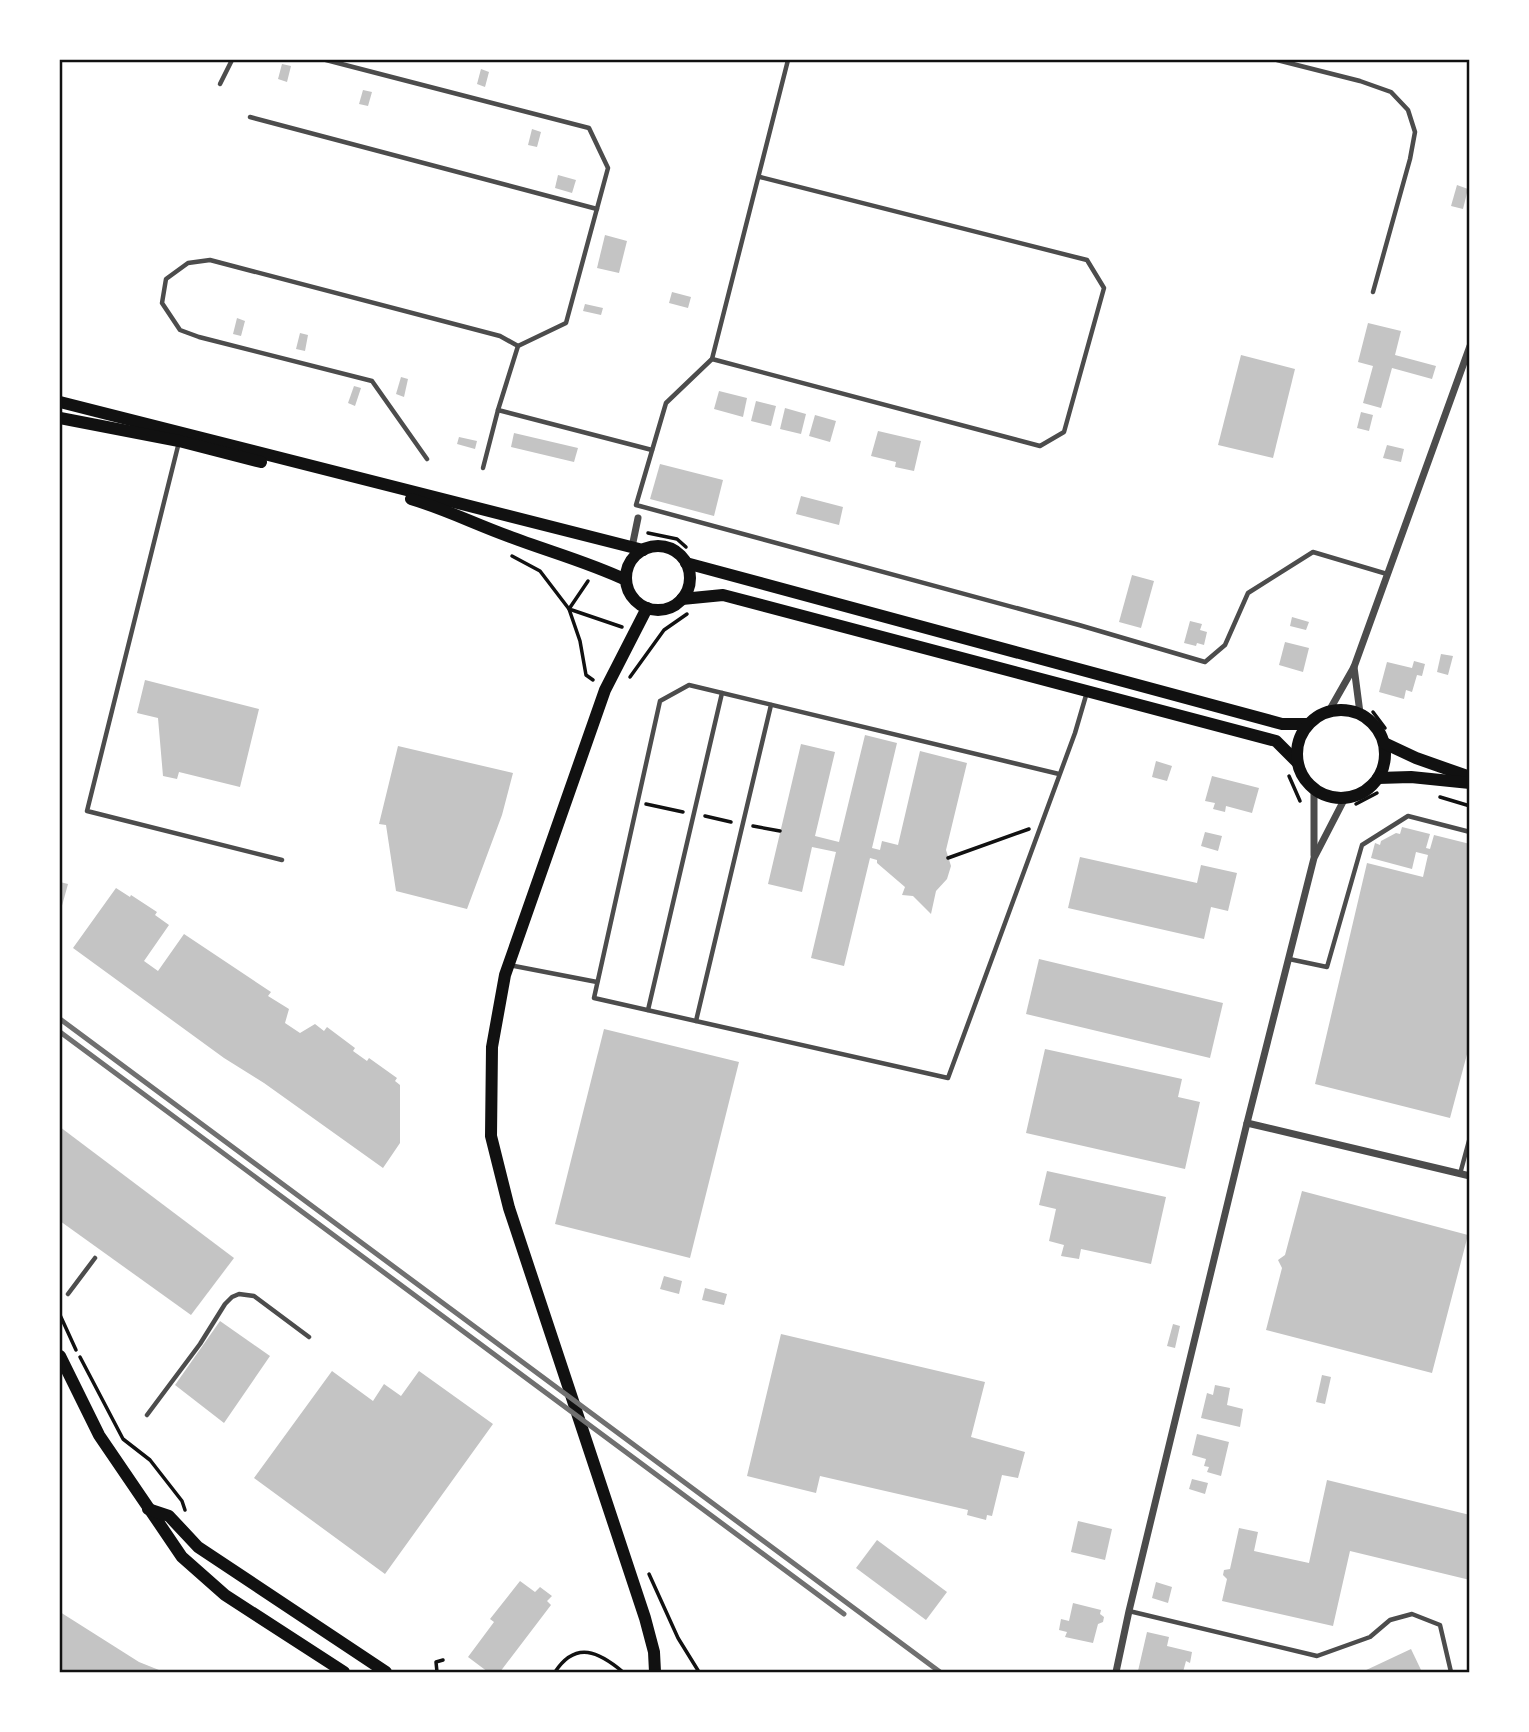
<svg xmlns="http://www.w3.org/2000/svg" width="1529" height="1732" font-family="Lato,sans-serif">
	<style>
		.building { fill: #c4c4c4 }
		.lines { fill: none; stroke-linecap: round; stroke-linejoin: round }
		.path { stroke: #111; stroke-width: 3.5 }
		.service { stroke: #4c4c4c; stroke-width: 4.5 }
		.minor { stroke: #4c4c4c; stroke-width: 7 }
		.secondary { stroke: #111; stroke-width: 12 }
		.rail { stroke: #707070; stroke-width: 5 }
		.neatline { fill: none; stroke: #111; stroke-width: 2.5 }
	</style>
	<rect width="100%" height="100%" fill="#fff"/>
	<!-- building -->
	<g class="building">
		<polygon points="282,64 291,66 287,82 278,79"/>
		<polygon points="481,69 489,72 485,87 477,84"/>
		<polygon points="363,90 372,92 368,106 359,104"/>
		<polygon points="532,129 541,132 537,147 528,145"/>
		<polygon points="558,175 576,180 572,193 555,188"/>
		<polygon points="1457,185 1468,189 1463,209 1451,206"/>
		<polygon points="605,235 627,241 619,273 597,268"/>
		<polygon points="672,292 691,297 688,308 669,303"/>
		<polygon points="585,304 603,308 601,315 583,311"/>
		<polygon points="237,318 245,321 241,336 233,334"/>
		<polygon points="1368,323 1401,331 1395,355 1436,366 1432,379 1392,368 1381,408 1363,403 1373,366 1358,362"/>
		<polygon points="300,333 308,335 305,351 296,349"/>
		<polygon points="1241,355 1295,369 1273,458 1218,445"/>
		<polygon points="401,377 408,379 404,397 396,394"/>
		<polygon points="354,386 361,388 355,406 348,403"/>
		<polygon points="719,391 747,398 743,417 714,409"/>
		<polygon points="756,401 776,406 771,426 751,421"/>
		<polygon points="785,408 806,414 801,434 780,429"/>
		<polygon points="1361,412 1373,415 1369,431 1357,428"/>
		<polygon points="815,415 836,421 830,442 809,436"/>
		<polygon points="878,431 921,441 914,471 895,467 896,462 871,456"/>
		<polygon points="514,433 578,448 574,462 511,447"/>
		<polygon points="459,437 477,441 475,449 457,444"/>
		<polygon points="1387,445 1404,449 1401,462 1383,458"/>
		<polygon points="660,464 723,480 714,516 650,499"/>
		<polygon points="801,496 843,507 839,525 796,514"/>
		<polygon points="1132,575 1154,581 1141,628 1119,622"/>
		<polygon points="1292,617 1309,622 1306,630 1290,626"/>
		<polygon points="1190,621 1202,624 1200,630 1207,632 1204,645 1197,643 1196,646 1184,643"/>
		<polygon points="1285,642 1309,648 1303,672 1279,665"/>
		<polygon points="1441,654 1453,656 1448,675 1437,672"/>
		<polygon points="1414,661 1425,664 1422,676 1417,675 1412,692 1406,690 1404,699 1379,692 1387,662 1412,668"/>
		<polygon points="145,680 259,709 240,787 179,772 177,779 163,776 158,718 137,713"/>
		<polygon points="865,735 897,743 872,848 880,850 882,841 898,845 920,751 967,763 946,850 951,866 947,879 936,891 931,914 913,896 902,895 905,887 877,863 877,860 870,858 844,966 811,958 836,852 812,847 802,892 768,884 801,744 835,752 815,836 839,842"/>
		<polygon points="398,746 513,773 502,815 467,909 396,891 386,825 379,824"/>
		<polygon points="1156,761 1172,766 1167,781 1152,777"/>
		<polygon points="1212,776 1259,788 1252,813 1226,806 1225,812 1213,809 1215,803 1205,801"/>
		<polygon points="1402,827 1430,834 1426,848 1430,849 1434,835 1470,844 1470,1043 1450,1118 1315,1084 1367,863 1423,877 1428,855 1416,852 1412,869 1371,858 1375,843 1380,845 1381,841 1396,833 1400,834"/>
		<polygon points="1205,832 1222,836 1218,851 1201,846"/>
		<polygon points="1080,857 1197,883 1201,865 1237,873 1228,911 1211,907 1204,939 1068,908"/>
		<polygon points="60,882 68,884 60,913"/>
		<polygon points="116,888 130,897 131,895 157,912 155,915 169,925 144,961 158,971 184,934 271,992 268,996 289,1009 285,1023 300,1033 315,1024 324,1031 327,1027 355,1048 353,1051 367,1061 369,1058 397,1078 395,1081 400,1085 400,1143 383,1168 264,1083 224,1058 73,948"/>
		<polygon points="1039,959 1223,1003 1210,1058 1026,1014"/>
		<polygon points="604,1029 739,1062 690,1258 555,1224"/>
		<polygon points="1045,1049 1182,1079 1178,1097 1200,1102 1185,1169 1026,1133"/>
		<polygon points="60,1127 234,1258 191,1315 60,1221"/>
		<polygon points="1047,1171 1166,1197 1151,1264 1081,1249 1079,1259 1061,1256 1064,1245 1049,1241 1056,1209 1039,1205"/>
		<polygon points="1302,1191 1468,1235 1432,1373 1266,1330 1282,1268 1278,1260 1285,1255"/>
		<polygon points="664,1276 682,1281 679,1294 660,1289"/>
		<polygon points="705,1288 727,1294 724,1305 702,1300"/>
		<polygon points="220,1321 270,1356 224,1423 175,1385"/>
		<polygon points="1173,1324 1180,1326 1175,1348 1167,1346"/>
		<polygon points="781,1334 985,1382 971,1437 1025,1452 1018,1478 1002,1475 992,1516 987,1515 986,1520 967,1515 968,1510 820,1476 816,1493 747,1476"/>
		<polygon points="332,1371 373,1401 384,1384 401,1396 419,1371 493,1424 385,1574 254,1478"/>
		<polygon points="1322,1375 1331,1377 1325,1404 1316,1402"/>
		<polygon points="1215,1385 1230,1388 1227,1405 1243,1409 1240,1427 1201,1418 1207,1393 1213,1395"/>
		<polygon points="1197,1434 1229,1442 1221,1476 1207,1472 1209,1467 1204,1466 1206,1459 1192,1455"/>
		<polygon points="1192,1479 1208,1483 1205,1494 1189,1489"/>
		<polygon points="1327,1480 1470,1515 1470,1580 1350,1551 1333,1626 1222,1601 1227,1579 1223,1575 1224,1570 1230,1569 1239,1528 1258,1532 1254,1551 1309,1563"/>
		<polygon points="1078,1521 1112,1529 1105,1560 1071,1552"/>
		<polygon points="877,1540 947,1592 926,1620 856,1568"/>
		<polygon points="520,1581 535,1592 540,1587 552,1596 547,1601 551,1605 500,1672 488,1672 468,1657 494,1622 490,1619"/>
		<polygon points="1156,1582 1172,1587 1168,1603 1152,1598"/>
		<polygon points="1073,1603 1101,1610 1100,1614 1104,1617 1103,1622 1098,1624 1093,1643 1065,1637 1067,1632 1059,1630 1061,1619 1069,1621"/>
		<polygon points="60,1612 139,1662 164,1672 60,1672"/>
		<polygon points="1147,1632 1169,1637 1167,1646 1192,1652 1190,1663 1186,1661 1183,1672 1138,1671"/>
		<polygon points="1411,1649 1422,1672 1362,1672"/>
	</g>
	<g class="lines">
		<!-- path -->
		<g class="path">
			<polyline points="648,533 677,539 686,547"/>
			<polyline points="512,556 540,571 569,609 580,641 586,675 593,680"/>
			<polyline points="588,581 569,609 622,627"/>
			<polyline points="630,677 664,630 687,614"/>
			<polyline points="1373,712 1385,728"/>
			<polyline points="1289,776 1300,801"/>
			<polyline points="1440,797 1470,806"/>
			<polyline points="646,804 683,812"/>
			<polyline points="1356,804 1377,793"/>
			<polyline points="705,816 731,822"/>
			<polyline points="753,826 780,831"/>
			<polyline points="948,858 1029,829"/>
			<polyline points="60,1315 76,1350"/>
			<polyline points="80,1357 123,1439 150,1460 182,1501 185,1510"/>
			<polyline points="649,1574 678,1638 699,1672"/>
			<polyline points="437,1672 436,1662 443,1660"/>
			<path d="M 555,1672 C 576,1640 599,1652 623,1672"/>
		</g>
		<!-- service -->
		<g class="service">
			<polyline points="326,60 589,128 608,168 566,323 518,346 498,410 652,450"/>
			<polyline points="788,60 712,359 666,403 636,505 1079,625 1205,662 1225,645 1248,593 1313,552 1387,574"/>
			<polyline points="1277,60 1360,81 1391,92 1408,110 1415,132 1410,159 1373,292"/>
			<polyline points="220,84 232,60"/>
			<polyline points="250,117 597,209"/>
			<polyline points="712,359 1040,446 1064,432 1104,288 1087,260 760,177"/>
			<polyline points="179,442 87,811 282,860"/>
			<polyline points="427,459 372,381 199,337 180,330 162,303 166,279 188,263 210,260 500,336 518,346"/>
			<polyline points="483,468 498,410"/>
			<polyline points="1059,774 689,685 660,701 594,998 948,1078 1075,733 1087,692"/>
			<polyline points="1289,959 1327,967 1362,845 1408,816 1470,832"/>
			<polyline points="509,965 597,982"/>
			<polyline points="648,1010 722,693"/>
			<polyline points="696,1021 771,705"/>
			<polyline points="1460,1174 1470,1137"/>
			<polyline points="68,1294 95,1258"/>
			<polyline points="147,1415 200,1344 225,1304 232,1297 239,1294 254,1296 309,1337"/>
			<polyline points="1129,1611 1317,1656 1370,1637 1390,1620 1412,1614 1440,1625 1451,1672"/>
		</g>
		<!-- minor -->
		<g class="minor">
			<polyline points="632,547 638,518"/>
			<polyline points="1354,667 1360,713"/>
			<polyline points="1329,711 1354,667 1470,346"/>
			<polyline points="1314,855 1314,789"/>
			<polyline points="1247,1123 1470,1176"/>
			<polyline points="1116,1672 1129,1611 1247,1123 1314,858 1345,798"/>
		</g>
		<!-- secondary -->
		<g class="secondary">
			<polyline points="60,402 643,550"/>
			<polyline points="60,418 179,441 261,462"/>
			<path d="M 411,499 C 445,509 475,524 508,536 C 547,551 588,562 626,580"/>
			<circle cx="658" cy="578" r="32"/>
			<polyline points="686,563 1282,724 1308,724"/>
			<polyline points="682,599 723,595 1276,741 1297,762"/>
			<polyline points="647,608 605,690 505,975 492,1047 491,1136 509,1208 645,1618 654,1652 655,1672"/>
			<circle cx="1341" cy="754" r="44"/>
			<polyline points="1384,743 1416,758 1470,777"/>
			<polyline points="1378,778 1411,777 1470,783"/>
			<polyline points="60,1356 99,1435 182,1557 225,1595 344,1672"/>
			<polyline points="148,1509 169,1516 198,1547 386,1672"/>
		</g>
		<!-- rail -->
		<g class="rail">
			<polyline points="60,1019 940,1672"/>
			<polyline points="60,1032 844,1614"/>
		</g>
	</g>
	<!-- border -->
	<rect width="1529" height="1732" fill="none" stroke="#ffffff" stroke-width="122"/>
	<rect x="61" y="61" width="1407" height="1610" class="neatline"/>
</svg>
